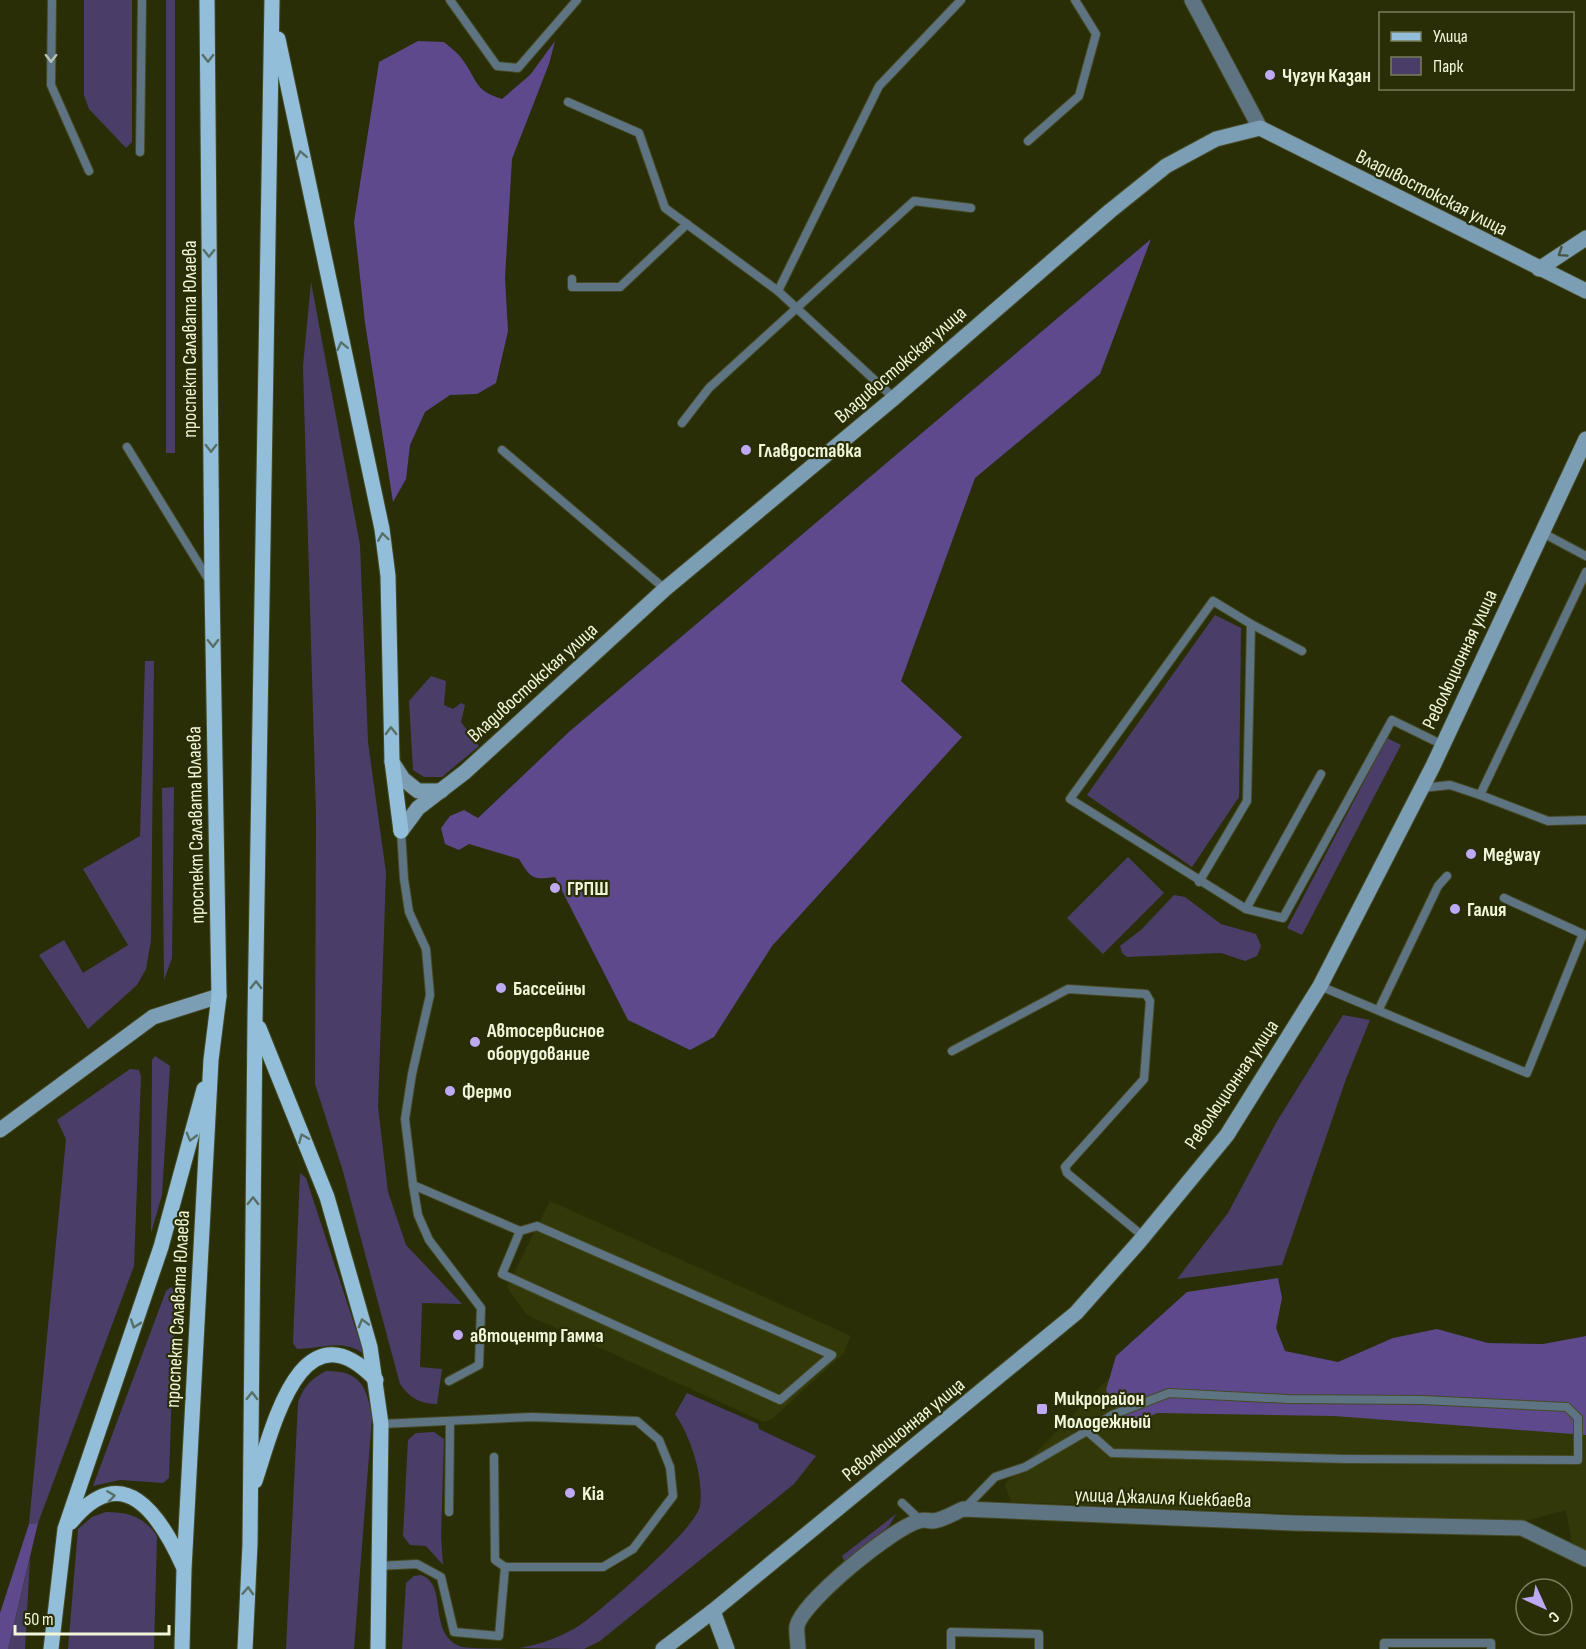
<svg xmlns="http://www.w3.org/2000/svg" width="1586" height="1649" font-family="'Sofia Sans Condensed',sans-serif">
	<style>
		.built { fill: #333809 }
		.green { fill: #4a3e69 }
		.forest { fill: #5d498b }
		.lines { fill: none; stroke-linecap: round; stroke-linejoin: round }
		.lane-casing { stroke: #454a25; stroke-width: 10 }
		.street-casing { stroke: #454a25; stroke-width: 17 }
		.secondary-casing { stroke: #454a25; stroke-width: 17 }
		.primary-casing { stroke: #454a25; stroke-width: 17 }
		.lane { stroke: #5f7482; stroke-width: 8 }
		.street { stroke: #5f7482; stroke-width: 15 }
		.secondary { stroke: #7c9eb4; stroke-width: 15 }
		.primary { stroke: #92beda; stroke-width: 15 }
		.oneway { stroke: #b7c2b7 }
		.oneway2 { stroke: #586f66 }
		.oneway3 { stroke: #465544 }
		.poi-dot { fill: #bda9f5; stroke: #292e07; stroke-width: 2 }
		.labels { text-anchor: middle; stroke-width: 4.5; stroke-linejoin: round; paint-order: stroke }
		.poi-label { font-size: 20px; font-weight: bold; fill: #f1f6da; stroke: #292e07; text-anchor: start }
		.street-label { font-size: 20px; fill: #f1f6da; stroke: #292e07 }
	</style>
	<rect width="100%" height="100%" fill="#292e07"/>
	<!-- built -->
	<g class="built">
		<polygon points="550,1201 851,1336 844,1353 772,1419 764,1422 527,1315 507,1287"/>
		<polygon points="1114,1373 1586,1393 1586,1553 1573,1548 1566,1510 1518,1523 1011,1502 1005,1484"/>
	</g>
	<!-- green -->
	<g class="green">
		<polygon points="84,0 132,0 132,142 126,148 89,109 84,95"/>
		<rect x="166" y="0" width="9" height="453"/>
		<path d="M 311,282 L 360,545 L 368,742 L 386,873 L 378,1107 L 388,1192 L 406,1245 L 462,1304 L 422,1303 L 420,1367 L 442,1369 L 437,1404 C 420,1404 410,1398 400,1384 L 342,1168 L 315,1084 L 316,815 L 303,366 Z"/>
		<polygon points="1215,615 1241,628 1239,797 1192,867 1087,795"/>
		<polygon points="145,661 154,661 151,940 146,969 137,985 88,1029 39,955 64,940 83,973 128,945 83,869 140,836"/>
		<polygon points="431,676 446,681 444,705 453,709 461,703 465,705 461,722 479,746 442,777 424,777 413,770 409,701"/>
		<polygon points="1387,738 1401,745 1302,935 1287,928"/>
		<polygon points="174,787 172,958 164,980 162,788"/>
		<polygon points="1128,857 1164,893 1103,954 1067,918"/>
		<polygon points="1174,895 1185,897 1221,924 1256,934 1261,946 1257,956 1245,961 1221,953 1127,957 1122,953 1120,946 1142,929"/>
		<polygon points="1343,1015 1370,1020 1346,1079 1282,1265 1177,1279 1228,1213 1276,1123"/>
		<polygon points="155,1056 170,1066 162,1195 151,1233 152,1060"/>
		<polygon points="130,1069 139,1070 141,1077 134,1266 38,1523 29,1524 66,1139 57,1120"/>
		<path d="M 300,1173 L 306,1178 L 364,1354 C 342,1338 322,1349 297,1349 L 293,1343 Z"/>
		<polygon points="171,1287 175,1292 169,1478 163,1483 120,1480 93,1486 166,1291"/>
		<path d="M 326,1371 C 361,1371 366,1386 372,1417 L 354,1649 L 286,1649 L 298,1402 C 304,1386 311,1379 326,1371 Z"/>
		<path d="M 687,1393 L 758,1424 L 759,1429 L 816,1456 L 794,1484 L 600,1641 L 584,1649 L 520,1648 C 541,1644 562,1637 580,1625 C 602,1610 696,1529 700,1506 C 704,1477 691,1437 675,1414 Z"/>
		<polygon points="434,1432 444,1439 441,1537 443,1565 426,1546 410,1545 403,1536 408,1440 416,1433"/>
		<path d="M 106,1512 C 129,1512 144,1517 157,1536 L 154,1649 L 68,1649 L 78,1529 L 92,1517 Z"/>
		<polygon points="896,1514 889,1526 845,1563 842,1556"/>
		<polygon points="30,1558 25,1649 8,1649"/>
		<path d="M 421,1575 C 449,1584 426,1635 462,1647 C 476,1649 494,1648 509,1649 L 402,1649 L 406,1583 L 414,1576 Z"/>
	</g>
	<!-- forest -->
	<g class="forest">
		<path d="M 418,41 L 444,42 C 450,47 458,53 462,59 C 478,80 473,90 502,99 L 530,75 L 555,41 L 549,64 L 512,159 L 505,278 L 508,331 L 496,383 L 477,394 L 450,395 L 425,412 L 410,445 L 406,479 L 393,502 L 365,323 L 354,222 L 379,62 Z"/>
		<path d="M 1151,239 L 1100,374 L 975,478 L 901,681 L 962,737 L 772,946 L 714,1037 L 690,1050 L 628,1020 L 555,877 C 533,880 531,879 519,859 L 469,844 L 459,850 L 445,844 L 441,828 L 450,816 L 464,810 L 478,818 L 570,731 Z"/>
		<polygon points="1278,1278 1282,1298 1276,1328 1285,1351 1338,1362 1393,1338 1437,1329 1488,1343 1543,1344 1586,1336 1586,1435 1334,1416 1157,1413 1132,1425 1111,1402 1106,1390 1116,1356 1187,1292"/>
		<polygon points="38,1523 8,1649 0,1649 0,1613 29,1524"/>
	</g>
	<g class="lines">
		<defs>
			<g id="lane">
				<polyline points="52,0 51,85 89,171"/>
				<polyline points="450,0 497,66 518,68 577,0"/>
				<polyline points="568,102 639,133 665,208 778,291 894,398"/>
				<polyline points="1028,141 1079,96 1096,34 1075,0"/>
				<polyline points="140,152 142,0"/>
				<polyline points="572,279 572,287 620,287 687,224"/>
				<polyline points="778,291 879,86 961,0"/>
				<polyline points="682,423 709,388 914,201 971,208"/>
				<polyline points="127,447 210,582"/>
				<polyline points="502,450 665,589"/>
				<polyline points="1541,532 1586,556"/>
				<polyline points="1251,624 1302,651"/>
				<polyline points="1422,788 1450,785 1480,795 1586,572"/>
				<polyline points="1480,795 1548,821 1586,820"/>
				<polyline points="401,831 404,879 409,912 426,949 430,995 412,1074 405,1119 413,1185 418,1215 429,1240 481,1308 479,1365 449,1381"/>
				<polyline points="1199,882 1247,801 1251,624 1213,601 1070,799 1246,909 1283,918 1392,720 1443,745"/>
				<polyline points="1246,909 1321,774"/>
				<polyline points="1320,986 1527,1073 1583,934 1504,898"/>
				<polyline points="1379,1009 1438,886 1447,876"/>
				<polyline points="952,1051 1068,989 1146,994 1150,1001 1144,1079 1065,1167 1067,1173 1144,1237"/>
				<polyline points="413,1185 520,1231 537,1226 832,1355 780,1400 502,1274 520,1231"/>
				<polyline points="494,1457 495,1560 505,1567"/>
				<polyline points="902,1503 920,1520"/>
				<polyline points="964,1509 995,1477 1025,1467 1087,1431 1112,1453 1345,1459 1578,1460 1578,1418 1567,1407 1422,1400 1288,1399 1169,1393 1112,1415 1087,1431"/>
				<polyline points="449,1512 450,1421"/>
				<polyline points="378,1566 417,1564 441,1577 454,1632 499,1636 505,1567 603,1567 633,1549 673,1496 670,1467 659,1440 637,1421 532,1417 381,1424"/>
				<polyline points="951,1649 951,1632 1039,1634 1039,1649"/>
				<polyline points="1384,1649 1384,1643 1491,1643 1491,1649"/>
			</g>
			<g id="street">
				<polyline points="1192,0 1260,128"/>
				<path d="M 798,1649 C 798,1642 796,1632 797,1626 C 803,1601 894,1527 919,1521 C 923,1519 928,1521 933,1521 C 943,1520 954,1513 963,1509 L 1293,1523 L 1522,1528 L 1586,1559"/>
			</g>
			<g id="secondary">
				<polyline points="1539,269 1586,238"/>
				<polyline points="392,762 403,779 418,791 441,791"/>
				<polyline points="401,831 418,808 465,772 665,589 894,398 1110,211 1166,166 1216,139 1260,128 1586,291"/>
				<polyline points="0,1130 153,1017 219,996"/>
				<polyline points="713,1611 727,1649"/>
				<polyline points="663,1649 713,1611 1076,1313 1139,1242 1227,1135 1320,986 1433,766 1586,439"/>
			</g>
			<g id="primary">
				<polyline points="278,39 382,529 388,576 392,761 401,831"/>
				<polyline points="259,1028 327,1197 370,1347 381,1424 378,1649"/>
				<path d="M 255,1481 C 273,1428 301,1301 376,1380"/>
				<path d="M 71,1522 C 123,1458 160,1515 183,1566"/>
				<polyline points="51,1649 65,1529 161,1247 204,1089"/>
				<polyline points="182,1649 184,1569 211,1060 219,996 212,585 207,0"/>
				<polyline points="245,1649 250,1544 255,1019 272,0"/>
			</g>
		</defs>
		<!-- lane casing -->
		<use href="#lane" class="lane-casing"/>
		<!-- street casing -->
		<use href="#street" class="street-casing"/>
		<!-- secondary casing -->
		<use href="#secondary" class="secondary-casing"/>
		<!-- primary casing -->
		<use href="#primary" class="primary-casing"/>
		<!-- lane -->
		<use href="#lane" class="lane"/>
		<!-- street -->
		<use href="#street" class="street"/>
		<!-- secondary -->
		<use href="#secondary" class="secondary"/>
		<!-- primary -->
		<use href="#primary" class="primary"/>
	</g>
	<!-- one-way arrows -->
	<defs><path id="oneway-chevron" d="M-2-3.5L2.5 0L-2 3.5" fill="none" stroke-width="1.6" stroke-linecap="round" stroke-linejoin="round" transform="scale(1.5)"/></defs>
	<use class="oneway" href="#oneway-chevron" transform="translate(51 58) rotate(91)"/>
	<g class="oneway2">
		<use href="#oneway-chevron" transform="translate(208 58) rotate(90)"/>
		<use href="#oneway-chevron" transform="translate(301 155) rotate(-101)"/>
		<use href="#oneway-chevron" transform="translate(209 253) rotate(90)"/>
		<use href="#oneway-chevron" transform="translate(342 346) rotate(-102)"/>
		<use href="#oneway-chevron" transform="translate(211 448) rotate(90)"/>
		<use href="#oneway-chevron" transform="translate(383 537) rotate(-98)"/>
		<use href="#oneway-chevron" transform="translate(213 643) rotate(89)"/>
		<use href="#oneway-chevron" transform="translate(391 731) rotate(-91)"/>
		<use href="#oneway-chevron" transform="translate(256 985) rotate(-89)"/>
		<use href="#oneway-chevron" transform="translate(191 1137) rotate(105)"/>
		<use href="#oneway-chevron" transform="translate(303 1138) rotate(-112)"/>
		<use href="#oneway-chevron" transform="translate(253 1201) rotate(-89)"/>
		<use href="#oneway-chevron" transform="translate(363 1323) rotate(-106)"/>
		<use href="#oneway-chevron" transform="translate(135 1324) rotate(109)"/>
		<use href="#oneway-chevron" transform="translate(252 1396) rotate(-89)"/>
		<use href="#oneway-chevron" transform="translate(111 1496) rotate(-8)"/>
		<use href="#oneway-chevron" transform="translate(248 1591) rotate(-87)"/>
	</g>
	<use class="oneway3" href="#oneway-chevron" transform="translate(1562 253) rotate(146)"/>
	<!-- markers -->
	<g class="poi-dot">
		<circle cx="1270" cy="75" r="6"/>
		<circle cx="746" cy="450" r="6"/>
		<circle cx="1471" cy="854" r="6"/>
		<circle cx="555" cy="888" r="6"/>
		<circle cx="1455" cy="909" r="6"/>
		<circle cx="501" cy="988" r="6"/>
		<circle cx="475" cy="1042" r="6"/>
		<circle cx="450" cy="1091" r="6"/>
		<circle cx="458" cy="1335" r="6"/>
		<rect x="1036" y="1403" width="12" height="12" rx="3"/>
		<circle cx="570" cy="1493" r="6"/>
	</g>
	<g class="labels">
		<!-- poi labels -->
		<g class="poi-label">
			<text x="1282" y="82">Чугун Казан</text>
			<text x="758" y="457">Главдоставка</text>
			<text x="1483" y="861">Megway</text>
			<text x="567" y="895">ГРПШ</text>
			<text x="1467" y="916">Галия</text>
			<text x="513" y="995">Бассейны</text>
			<text x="487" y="1037">Автосервисное<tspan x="487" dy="23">оборудование</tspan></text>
			<text x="462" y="1098">Фермо</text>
			<text x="470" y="1342">автоцентр Гамма</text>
			<text x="1054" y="1405">Микрорайон<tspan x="1054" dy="23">Молодежный</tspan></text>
			<text x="582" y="1500">Kia</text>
		</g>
		<!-- street labels -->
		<g class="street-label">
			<text transform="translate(1432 192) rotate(27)" y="7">Владивостокская улица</text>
			<text transform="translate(189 339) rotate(-90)" y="7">проспект Салавата Юлаева</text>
			<text transform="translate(900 364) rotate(-41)" y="7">Владивостокская улица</text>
			<text transform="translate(1459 659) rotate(-65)" y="7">Революционная улица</text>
			<text transform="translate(532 682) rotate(-42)" y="7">Владивостокская улица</text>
			<text transform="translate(195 825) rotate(-91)" y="7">проспект Салавата Юлаева</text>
			<text transform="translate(1231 1084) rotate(-56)" y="7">Революционная улица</text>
			<text transform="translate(177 1309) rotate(-87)" y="7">проспект Салавата Юлаева</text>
			<text transform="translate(903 1429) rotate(-39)" y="7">Революционная улица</text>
			<text transform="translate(1163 1497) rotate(2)" y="7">улица Джалиля Киекбаева</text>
		</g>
	</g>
	<!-- legend -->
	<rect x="1379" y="12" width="195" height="78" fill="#292e07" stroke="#797e5b" stroke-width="1.5"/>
	<rect x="1391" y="32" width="30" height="9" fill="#92beda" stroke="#797e5b" stroke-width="1.5"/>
	<text x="1433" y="42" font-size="18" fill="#f1f6da">Улица</text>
	<rect x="1391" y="57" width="30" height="18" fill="#4a3e69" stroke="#797e5b" stroke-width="1.5"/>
	<text x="1433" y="72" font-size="18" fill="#f1f6da">Парк</text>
	<!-- north arrow -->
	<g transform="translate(1544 1607) rotate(135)"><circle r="28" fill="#292e07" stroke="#797e5b" stroke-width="1.5"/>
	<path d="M0-4.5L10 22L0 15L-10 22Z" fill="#bda9f5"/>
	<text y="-9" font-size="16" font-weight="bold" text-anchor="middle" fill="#f1f6da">С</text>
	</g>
	<!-- scale -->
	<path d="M15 1625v9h154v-9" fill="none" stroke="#f1f6da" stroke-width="3"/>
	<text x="24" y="1625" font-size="18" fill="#f1f6da" stroke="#292e07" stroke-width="4.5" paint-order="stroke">50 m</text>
</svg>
